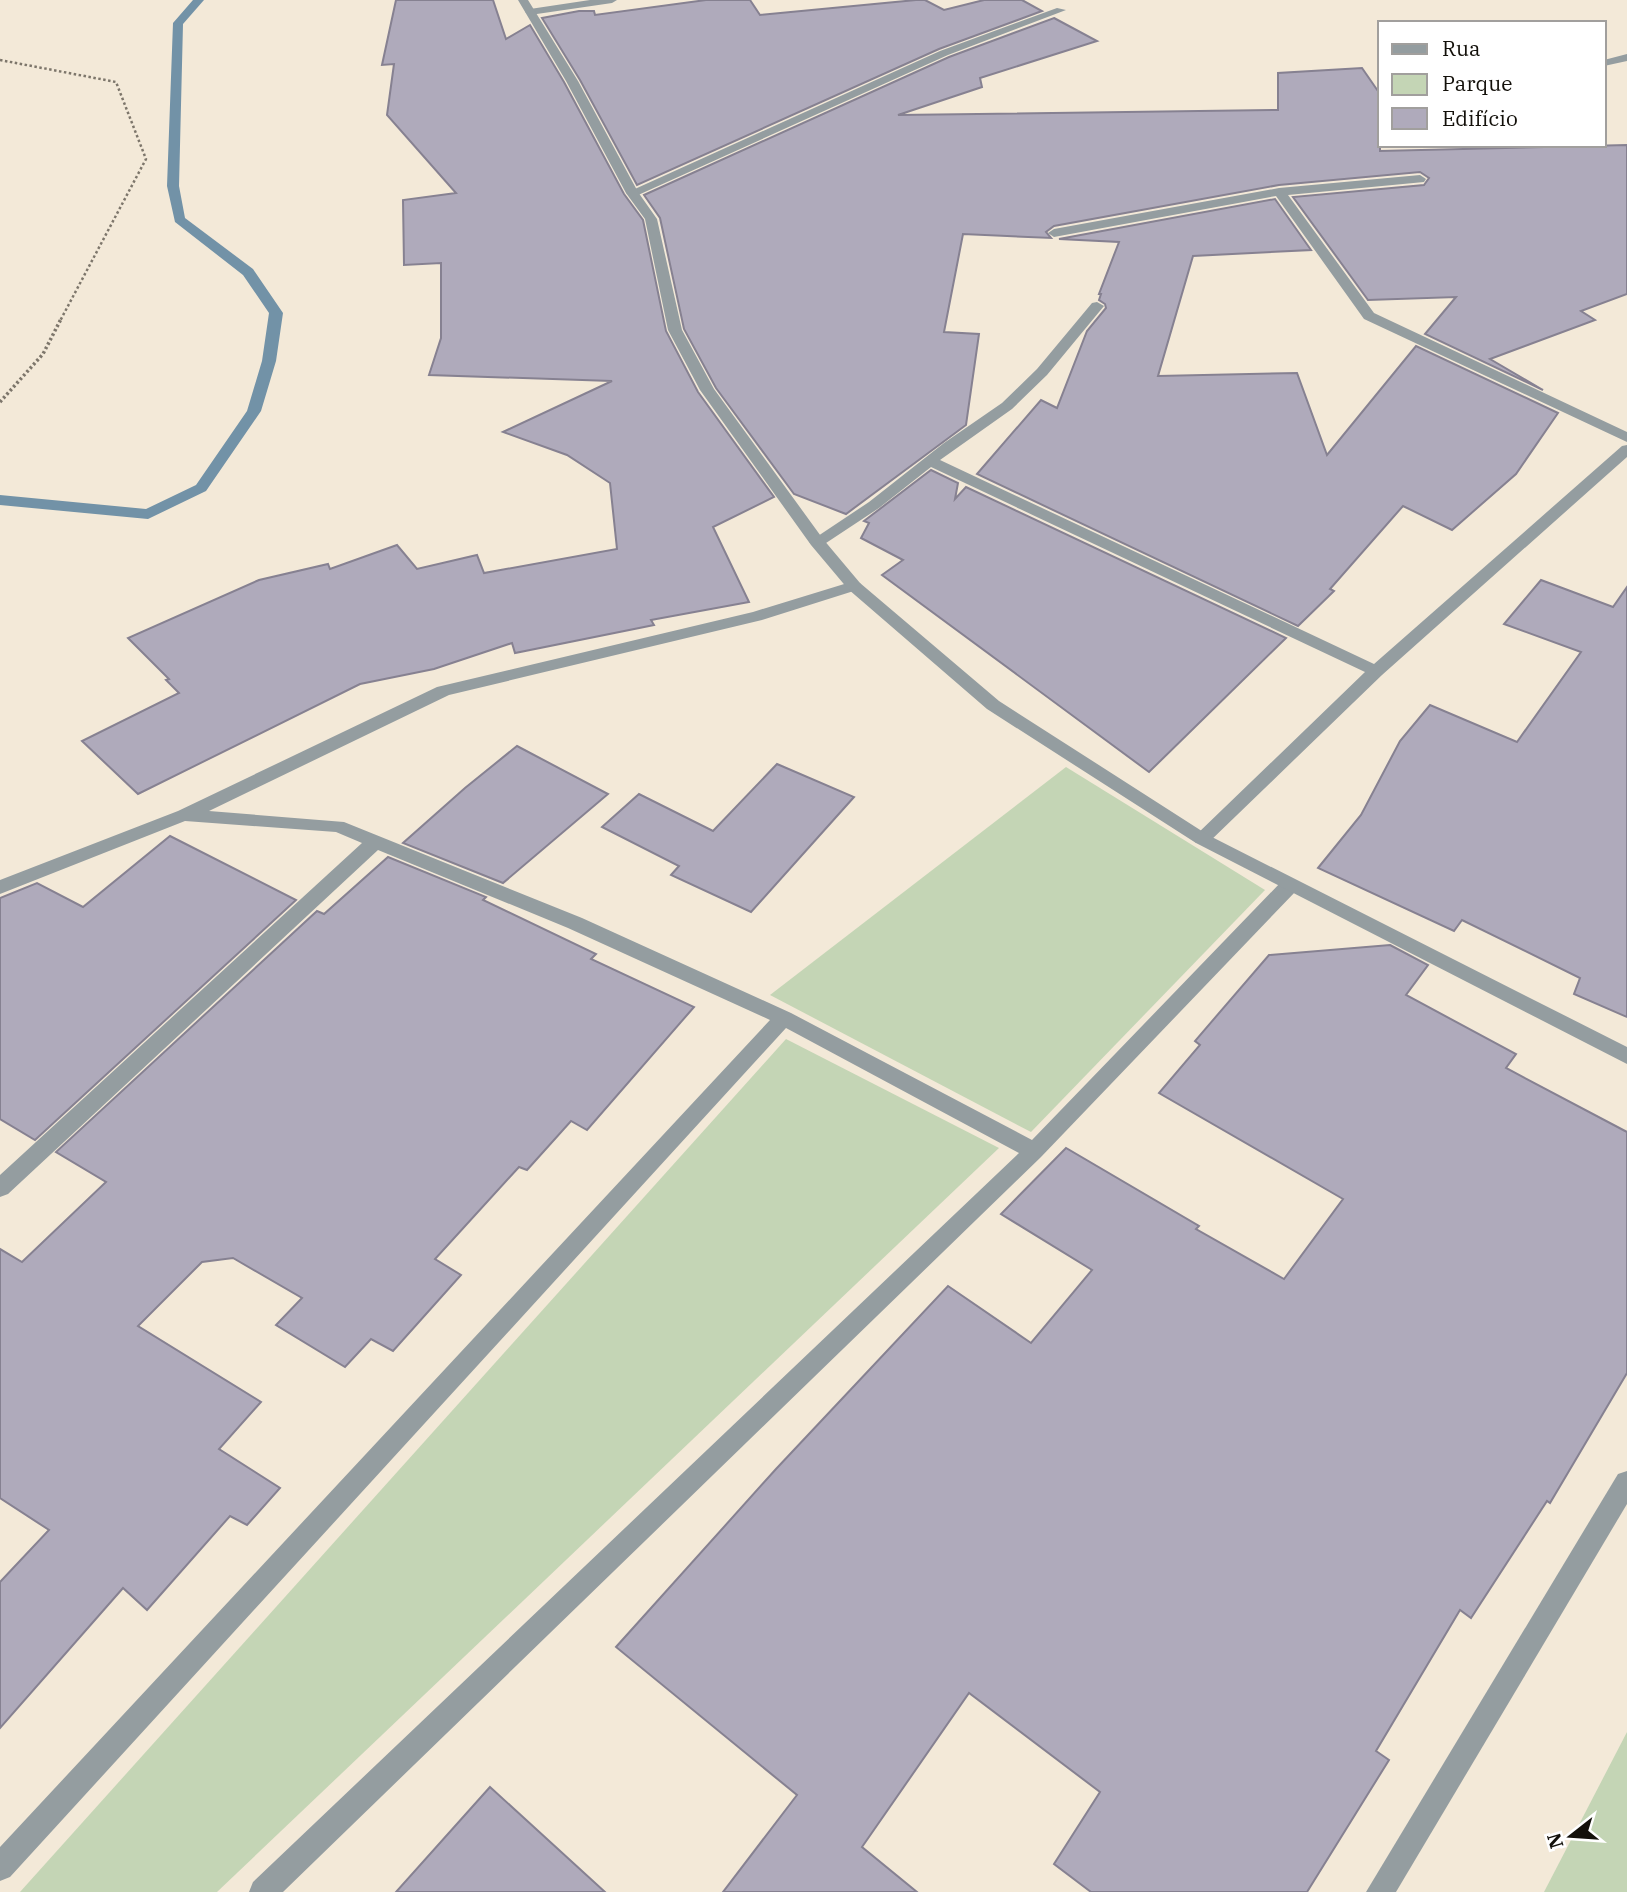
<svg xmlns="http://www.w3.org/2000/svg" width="1627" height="1892" font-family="'IBM Plex Serif',serif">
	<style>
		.green { fill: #c4d5b5 }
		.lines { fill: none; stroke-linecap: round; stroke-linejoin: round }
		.stream { fill: #7292a7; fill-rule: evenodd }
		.building { fill: #afaabb; stroke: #868191; stroke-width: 2 }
		.path-far1 { stroke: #7d766b; stroke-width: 2.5; stroke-dasharray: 2.5 2.5; stroke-linecap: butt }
		.path { stroke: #7d766b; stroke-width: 3.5; stroke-dasharray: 2.5 2.5; stroke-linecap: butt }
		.minor { fill: #949da0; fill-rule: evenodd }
		.tertiary { fill: #949da0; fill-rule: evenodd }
	</style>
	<rect width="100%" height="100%" fill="#f3e9d8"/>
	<!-- green -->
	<g class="green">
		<polygon points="1066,767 1265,890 1031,1132 770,995"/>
		<polygon points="786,1039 999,1148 217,1892 20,1892"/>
		<polygon points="1627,1732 1627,1892 1544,1892"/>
	</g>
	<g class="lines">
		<!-- stream -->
		<polygon class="stream" points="193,0 204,0 183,24 179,186 185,218 253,269 283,313 276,361 261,411 206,491 148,519 0,505 0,495 146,509 196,485 247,411 262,361 269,313 243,275 175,222 167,186 173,23"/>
	</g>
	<!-- building -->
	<g class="building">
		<polygon points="396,0 493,0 506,39 530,25 564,82 624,194 643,220 666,331 698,392 774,497 713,527 749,602 651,620 654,625 515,653 512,643 434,669 360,684 138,794 82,741 179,693 166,680 169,679 128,638 259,580 328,564 330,569 397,545 417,569 477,555 484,573 617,549 610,483 567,455 503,432 612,381 429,375 441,338 441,263 404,265 403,200 456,193 387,115 394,64 382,65"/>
		<polygon points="706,0 750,0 760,15 916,0 925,0 944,10 984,0 1022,0 1042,11 939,49 637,185 580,80 542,18 579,11 594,11 595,15"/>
		<polygon points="1054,18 1097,41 980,78 982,87 898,115 1278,110 1278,73 1362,68 1380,94 1380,151 1627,145 1627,294 1581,311 1595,320 1490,359 1543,390 1425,334 1456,297 1368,300 1293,197 1424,185 1429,178 1420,172 1279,185 1054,226 1046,232 1051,238 963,234 944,332 979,334 966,425 846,514 794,494 716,388 684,329 660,218 644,195 949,57"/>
		<polygon points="1275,199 1311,250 1193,256 1158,376 1297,373 1327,455 1416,346 1558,413 1516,474 1452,530 1403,506 1330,589 1334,591 1298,626 977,474 1041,400 1057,408 1087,331 1106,308 1105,304 1099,300 1101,294 1099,294 1119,242 1059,239"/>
		<polygon points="931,470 958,483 955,499 966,487 1286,638 1149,772 882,575 903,560 861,538 869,523 864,521"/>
		<polygon points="1541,580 1613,607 1627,587 1627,1017 1574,994 1580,978 1462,920 1454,931 1318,868 1361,815 1400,741 1430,705 1517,742 1581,652 1504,624"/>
		<polygon points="517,746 608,794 503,883 403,843 465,788"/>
		<polygon points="777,764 854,797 751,912 671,875 679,866 602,827 639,794 713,831"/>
		<polygon points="170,836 296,900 35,1140 0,1119 0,898 37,883 83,907"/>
		<polygon points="388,857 486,897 483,900 596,954 591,959 694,1007 587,1130 571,1121 527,1170 519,1167 435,1259 461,1275 393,1351 371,1339 345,1367 276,1325 302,1298 233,1258 202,1262 138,1326 261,1402 219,1449 280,1488 247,1525 230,1516 147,1610 123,1588 0,1728 0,1582 49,1530 0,1498 0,1249 22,1262 106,1182 56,1152 317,911 324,914"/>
		<polygon points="1390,945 1428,965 1406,995 1516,1054 1506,1068 1627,1132 1627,1373 1550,1503 1547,1501 1471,1618 1460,1610 1376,1751 1389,1760 1307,1892 1091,1892 1054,1864 1100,1792 969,1693 862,1847 917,1892 723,1892 797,1795 616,1647 776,1469 948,1286 1031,1343 1092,1270 1001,1214 1066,1148 1199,1226 1196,1229 1284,1279 1343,1199 1159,1093 1200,1045 1195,1041 1269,955"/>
		<polygon points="490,1787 605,1892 396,1892"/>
	</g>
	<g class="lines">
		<!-- path-far1 -->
		<polyline class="path-far1" points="0,60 116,82 146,159 60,321"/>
		<!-- path -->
		<polyline class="path" points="0,402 43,354 61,319"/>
		<!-- minor -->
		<g class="minor">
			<polygon points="590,0 617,0 612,3 530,15 525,12 530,9"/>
			<polygon points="1057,8 1066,10 948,55 636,196 632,197 626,193 940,51"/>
			<polygon points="1627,54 1627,61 1604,66 1604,60"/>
			<polygon points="1420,175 1426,179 1424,182 1288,195 1374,313 1627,432 1627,442 1364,319 1276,196 1054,237 1048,233 1054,229 1279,188"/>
			<polygon points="1097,302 1104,306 1047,375 1012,409 940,460 1374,664 1622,446 1627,445 1627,457 1382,675 1208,843 1196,843 1193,839 1196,835 1365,672 931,467 879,508 823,545 817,547 809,542 869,502 944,443 1002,403 1037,369 1092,303"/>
			<polygon points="854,581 860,583 862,586 860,589 762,620 449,695 209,811 344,822 582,918 791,1013 1032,1140 1282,881 1296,881 1298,886 1296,891 1041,1157 283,1892 249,1892 253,1882 1019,1153 786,1028 10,1877 0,1881 0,1847 770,1020 568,928 378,850 8,1194 0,1197 0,1175 362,843 336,832 185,821 0,894 0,880 178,811 437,687 753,612"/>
			<polygon points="1627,1471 1627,1504 1396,1892 1366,1892 1618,1474"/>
		</g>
		<!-- tertiary -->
		<polygon class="tertiary" points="518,0 528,0 578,81 638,192 657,219 682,330 714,389 823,539 860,583 999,701 1208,835 1627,1047 1627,1064 1196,843 987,709 848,589 811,545 700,390 668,330 645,219 626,193 566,81"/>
	</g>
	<!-- legend -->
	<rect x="1378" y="21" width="228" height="126" fill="#ffffff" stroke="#a19f9d" stroke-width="2"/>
	<rect x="1392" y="44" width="35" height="10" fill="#949da0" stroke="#a19f9d" stroke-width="2"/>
	<text x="1442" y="56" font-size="21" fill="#13100a">Rua</text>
	<rect x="1392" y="74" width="35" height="21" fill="#c4d5b5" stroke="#a19f9d" stroke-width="2"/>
	<text x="1442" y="91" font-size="21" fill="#13100a">Parque</text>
	<rect x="1392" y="108" width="35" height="21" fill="#afaabb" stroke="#a19f9d" stroke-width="2"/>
	<text x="1442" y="126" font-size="21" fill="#13100a">Edifício</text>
	<!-- north arrow -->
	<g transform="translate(1571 1836) rotate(253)" stroke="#ffffff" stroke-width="5" paint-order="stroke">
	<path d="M0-5L12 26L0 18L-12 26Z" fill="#13100a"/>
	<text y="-10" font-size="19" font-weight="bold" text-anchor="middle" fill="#13100a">N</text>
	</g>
</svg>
